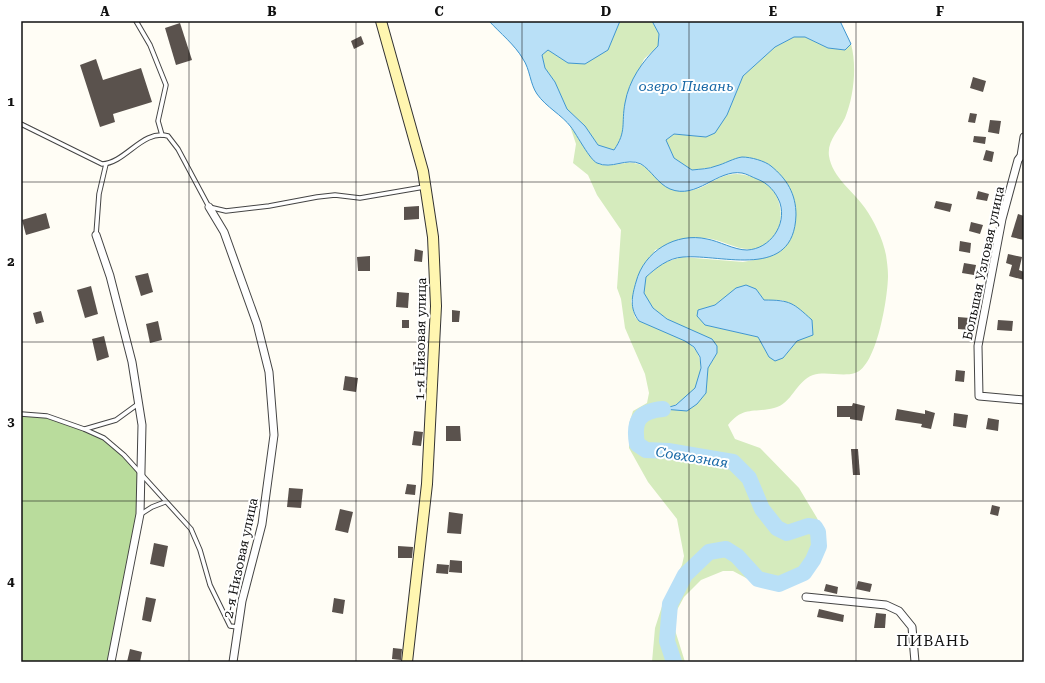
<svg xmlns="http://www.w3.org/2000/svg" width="1045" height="683" font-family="'Roboto Serif',serif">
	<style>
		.green { fill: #d5ebbd; fill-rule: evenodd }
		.forest { fill: #b9dc9c }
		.water { fill: #b9e0f7; stroke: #3f96cf }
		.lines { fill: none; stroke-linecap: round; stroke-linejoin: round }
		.river { stroke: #b9e0f7; stroke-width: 16 }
		.building { fill: #5a524d }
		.lane-casing { stroke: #444; stroke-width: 5.5 }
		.street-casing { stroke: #444; stroke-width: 9 }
		.secondary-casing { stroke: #333; stroke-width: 12 }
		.lane { stroke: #fff; stroke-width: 3.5 }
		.street { stroke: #fff; stroke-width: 7 }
		.secondary { stroke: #fff6b0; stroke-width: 10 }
		.grid { fill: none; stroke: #111; stroke-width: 1; stroke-opacity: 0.55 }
		.labels { text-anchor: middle; stroke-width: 4; stroke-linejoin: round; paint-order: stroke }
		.street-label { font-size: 13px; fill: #111; stroke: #fff }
		.water-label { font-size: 14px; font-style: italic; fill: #1768a6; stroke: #fff }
		.quarter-label { font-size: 15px; letter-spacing: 1px; fill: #111; stroke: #fff }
		.neatline { fill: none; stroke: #111; stroke-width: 1.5 }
		.grid-label { font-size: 13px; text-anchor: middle; font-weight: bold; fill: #111 }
	</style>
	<rect width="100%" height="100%" fill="#fffdf5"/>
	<!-- green -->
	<g class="green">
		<polygon points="620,21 652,21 659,34 658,46 644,59 625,103 622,137 614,150 598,145 585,126 567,109 555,82 545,68 542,55 548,50 568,63 608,50"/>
		<path d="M 794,37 L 805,37 L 828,48 L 845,50 L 851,44 C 857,66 854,96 845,118 C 839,131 827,140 829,156 C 832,177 854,192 865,208 C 874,221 883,239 886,255 C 887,262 888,269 888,276 C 888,296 877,367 855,373 C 842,377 826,371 813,375 C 796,381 792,404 774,408 C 754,413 743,406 728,425 L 735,439 L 760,448 L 799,488 L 817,518 L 826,540 L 817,562 L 804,576 L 779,589 L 759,585 L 733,571 L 723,571 L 701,580 L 684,597 L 677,610 L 674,627 L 685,662 L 652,662 L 655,628 L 664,600 L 682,565 L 684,556 L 677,519 L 648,482 L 629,448 L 629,424 L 633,411 L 647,403 L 649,393 L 645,374 L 625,328 L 621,299 L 617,288 L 621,230 L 597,195 L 588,175 L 573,163 L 576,144 L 570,126 C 575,133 592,160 597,163 C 610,170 624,159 638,164 C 656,169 659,190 684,191 C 709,192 720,165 752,177 C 756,178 761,179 764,181 C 787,196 787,240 759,248 C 739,253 725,240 706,238 C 695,238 667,247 655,250 L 631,301 L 635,317 L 639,321 C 654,327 683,336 694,348 C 703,358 702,377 695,388 C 688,398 675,406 665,409 L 687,411 L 706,393 L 708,368 L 717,353 L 712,339 C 693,331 648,316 644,292 C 643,288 645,281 646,277 L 663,263 L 682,257 L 743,262 L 769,257 L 781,251 L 796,207 L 742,157 L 715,167 L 692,170 L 674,158 L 666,140 L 674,134 L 706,137 L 727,115 L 743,76 L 775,47 ZM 756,289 L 764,300 L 783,300 L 797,341 L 783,358 L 769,357 L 758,337 L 705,325 L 698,310 L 715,305 Z"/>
	</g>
	<!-- forest -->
	<polygon class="forest" points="21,414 47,416 104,438 124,455 141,475 140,514 111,662 21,662"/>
	<!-- water -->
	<g class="water">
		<path d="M 489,21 L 620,21 L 608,50 L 585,64 L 568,63 L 548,50 L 542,55 L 545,68 L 555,82 L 567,109 L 585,126 L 598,145 L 614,150 C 627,131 621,124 625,103 C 629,80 642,62 658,46 L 659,34 L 652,21 L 840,21 L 851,44 L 845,50 L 828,48 L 805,37 L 794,37 L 775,47 L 743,76 L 727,115 L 715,133 L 706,137 L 674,134 L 666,140 L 674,158 L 692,170 C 700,169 709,169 716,166 C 724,164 734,158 742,157 C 751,157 765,161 771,166 C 787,179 796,194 796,215 C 794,281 723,254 683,257 C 668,258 656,268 646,277 L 644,293 L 653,308 L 667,319 L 712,339 L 717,346 L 717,353 L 708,368 L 706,393 L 697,404 L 687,411 L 663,409 L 676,405 L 695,388 L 701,368 L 700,357 L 694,347 L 685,341 L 639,321 C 629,308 632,296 636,282 C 644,251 676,232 707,239 C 719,241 734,250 747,250 C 770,249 787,225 780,203 C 776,192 768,183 757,179 C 752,177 747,174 742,173 C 717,169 697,200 670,189 C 658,184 651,170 641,164 C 626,157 612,170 597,163 C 590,160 577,135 571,127 C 562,115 546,107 537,94 C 530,84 530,69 523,59 C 515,45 500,33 489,21 Z"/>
		<path d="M 746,285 L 756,289 L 764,300 C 791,300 793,303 812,320 L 813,335 L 797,341 L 783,358 L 775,361 L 769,357 L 758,337 L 705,325 L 697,316 L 698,310 L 715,305 L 736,288 Z"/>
	</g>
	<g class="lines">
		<!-- river -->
		<path class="river" d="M 663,409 C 639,411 633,421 637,444 L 646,450 L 668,451 L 733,462 L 749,478 L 762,509 L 777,528 L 787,533 L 808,526 L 815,527 L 818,532 L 819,546 L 813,560 L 804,573 L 779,584 L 758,579 L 737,556 L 726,549 L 709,552 L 685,575 L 670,604 L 667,641 L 674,662"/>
	</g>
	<!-- building -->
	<g class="building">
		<polygon points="180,23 192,60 176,65 165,28"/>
		<polygon points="361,36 364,44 354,49 351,41"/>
		<polygon points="96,59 103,80 141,68 152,102 113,114 115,122 100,127 80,65"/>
		<polygon points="973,77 986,81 983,92 970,88"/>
		<polygon points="970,113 977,114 975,123 968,122"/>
		<polygon points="990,120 1001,121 999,134 988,132"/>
		<polygon points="974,136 986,137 985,144 973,142"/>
		<polygon points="986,150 994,152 992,162 983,160"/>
		<polygon points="978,191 989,194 987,201 976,199"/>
		<polygon points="936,201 952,204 950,212 934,208"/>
		<polygon points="419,206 419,219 404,220 404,207"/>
		<polygon points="46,213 50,228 26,235 22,220"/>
		<polygon points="1018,214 1024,216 1024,240 1011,237"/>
		<polygon points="971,222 983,225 980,234 969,231"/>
		<polygon points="960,241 971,243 970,253 959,251"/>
		<polygon points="415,249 423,251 422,262 414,261"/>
		<polygon points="1008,254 1022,257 1019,270 1024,272 1024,280 1009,276 1012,265 1006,263"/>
		<polygon points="370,256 370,271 358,271 357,257"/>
		<polygon points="964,263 976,265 974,275 962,273"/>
		<polygon points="148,273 153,292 141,296 135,276"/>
		<polygon points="91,286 98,314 85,318 77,290"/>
		<polygon points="397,292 409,293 408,308 396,307"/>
		<polygon points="452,310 460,311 459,322 452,322"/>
		<polygon points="41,311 44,322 36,324 33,313"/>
		<polygon points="958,317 970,318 969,330 958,329"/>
		<rect x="402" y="320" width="7" height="8"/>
		<polygon points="998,320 1013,321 1012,331 997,330"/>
		<polygon points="158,321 162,340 150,343 146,324"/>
		<polygon points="104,336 109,357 97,361 92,339"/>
		<polygon points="413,362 423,363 422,371 413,370"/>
		<polygon points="956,370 965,371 964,382 955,381"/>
		<polygon points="345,376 358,378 356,392 343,390"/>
		<polygon points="853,403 865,406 862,421 850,419 850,417 837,417 837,406 852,406"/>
		<polygon points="897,409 925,414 925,410 935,413 931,429 921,427 922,424 895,420"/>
		<polygon points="954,413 968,415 966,428 953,426"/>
		<polygon points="988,418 999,420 998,431 986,429"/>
		<polygon points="446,426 460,426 461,441 446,441"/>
		<polygon points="414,431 423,432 421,446 412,445"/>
		<polygon points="851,449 858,449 860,475 853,475"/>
		<polygon points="407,484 416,485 415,495 405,494"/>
		<polygon points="289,488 303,489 301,508 287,507"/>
		<polygon points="992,505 1000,507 998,516 990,514"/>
		<polygon points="340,509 353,512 348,533 335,530"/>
		<polygon points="449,512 463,514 461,534 447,533"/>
		<polygon points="154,543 168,546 164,567 150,564"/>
		<polygon points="398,546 413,547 412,558 398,558"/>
		<polygon points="450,560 462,561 462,573 449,572"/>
		<polygon points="437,564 449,565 448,574 436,573"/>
		<polygon points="858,581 872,584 870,592 856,589"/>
		<polygon points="826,584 838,587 837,594 824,591"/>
		<polygon points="146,597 156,599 151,622 142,620"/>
		<polygon points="334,598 345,600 343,614 332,612"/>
		<polygon points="819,609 844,615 843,622 817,617"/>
		<polygon points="876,613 886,614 885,628 874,628"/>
		<polygon points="393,648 402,649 401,660 392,659"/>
		<polygon points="130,649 142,652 140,662 127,662"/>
	</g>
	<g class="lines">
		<defs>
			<g id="lane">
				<polyline points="136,21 150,45 166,85 158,121 162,135"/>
				<path d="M 21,124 L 102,164 C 126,163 142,129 168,136 L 178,149 L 209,207 L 226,211 L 269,206 L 317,197 L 335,195 L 360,198 L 424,187"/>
				<polyline points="96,235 99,194 106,164"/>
				<polyline points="21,414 47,416 84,429 104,438 124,455 191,529 200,550 210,585 230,626 238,627"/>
				<polyline points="85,429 116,420 138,404"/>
				<polyline points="141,514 152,507 165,502"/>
			</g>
			<g id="street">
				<polyline points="1024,137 1021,156 1018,160 1002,219 978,346 979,396 1024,400"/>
				<polyline points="209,207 224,232 257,324 269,372 274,435 262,524 242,601 233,662"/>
				<polyline points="96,235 110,276 132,362 142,425 140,514 111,662"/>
				<polyline points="806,597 886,605 899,611 912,627 915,662"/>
			</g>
			<polyline id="secondary" points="381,21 423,171 433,237 436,306 427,484 407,662"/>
		</defs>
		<!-- lane casing -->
		<use href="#lane" class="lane-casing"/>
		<!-- street casing -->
		<use href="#street" class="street-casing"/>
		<!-- secondary casing -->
		<use href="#secondary" class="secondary-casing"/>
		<!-- lane -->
		<use href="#lane" class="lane"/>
		<!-- street -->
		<use href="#street" class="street"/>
		<!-- secondary -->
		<use href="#secondary" class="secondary"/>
	</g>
	<!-- grid -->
	<path class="grid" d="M 189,21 L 189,662M 356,21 L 356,662M 522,21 L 522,662M 689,21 L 689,662M 856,21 L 856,662M 21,182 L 1024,182M 21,342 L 1024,342M 21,501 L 1024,501"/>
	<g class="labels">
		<!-- street labels -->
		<g class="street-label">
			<text transform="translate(983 263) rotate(-78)" y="5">Большая Узловая улица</text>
			<text transform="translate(420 339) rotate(-89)" y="5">1-я Низовая улица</text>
			<text transform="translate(240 558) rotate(-78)" y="5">2-я Низовая улица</text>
		</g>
		<!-- water labels -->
		<g class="water-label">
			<text x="686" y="91">озеро Пивань</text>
			<text transform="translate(692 457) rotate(9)" y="5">Совхозная</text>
		</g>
		<!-- quarter labels -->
		<g class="quarter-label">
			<text x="933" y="646">ПИВАНЬ</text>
		</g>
	</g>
	<!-- border -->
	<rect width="1045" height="683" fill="none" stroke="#ffffff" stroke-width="44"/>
	<rect x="22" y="22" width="1001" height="639" class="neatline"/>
	<g class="grid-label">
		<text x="105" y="16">A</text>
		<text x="272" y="16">B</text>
		<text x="439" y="16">C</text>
		<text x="606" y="16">D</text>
		<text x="773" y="16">E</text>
		<text x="940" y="16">F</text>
		<text x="11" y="106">1</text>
		<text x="11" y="266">2</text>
		<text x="11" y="426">3</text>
		<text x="11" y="586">4</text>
	</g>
</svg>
